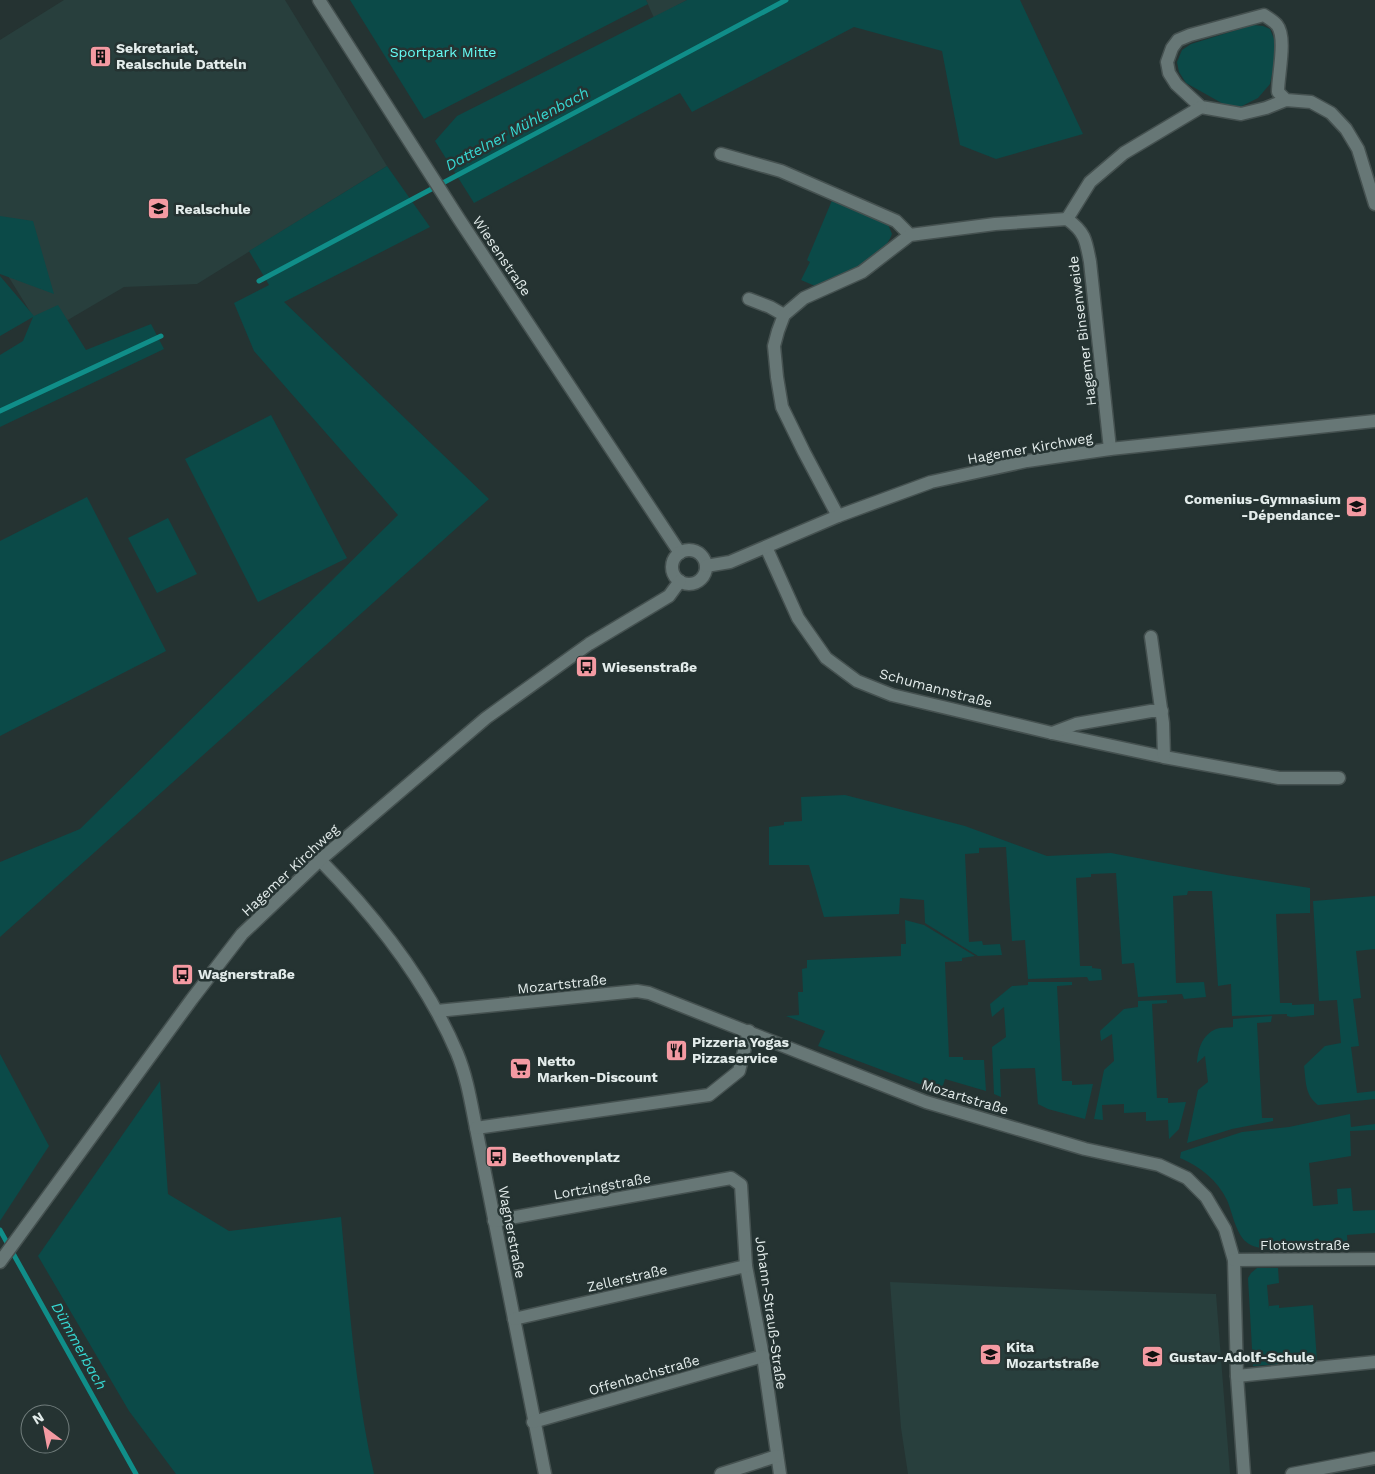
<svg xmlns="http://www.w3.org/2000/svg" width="1375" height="1474" font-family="'Work Sans',sans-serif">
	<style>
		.built { fill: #283f3d }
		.green { fill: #0b4a48 }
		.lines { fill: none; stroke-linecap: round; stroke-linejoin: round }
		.stream { stroke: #108e89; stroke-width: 5 }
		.minor-casing { stroke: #455150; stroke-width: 15 }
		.minor { stroke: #677776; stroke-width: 12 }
		.labels { text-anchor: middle; stroke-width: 5; stroke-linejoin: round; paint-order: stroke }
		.poi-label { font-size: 14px; font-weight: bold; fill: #e3eceb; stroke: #253332; text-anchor: start }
		.park-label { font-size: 14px; fill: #65fcf5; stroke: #253332 }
		.street-label { font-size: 14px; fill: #e3eceb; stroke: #253332 }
		.water-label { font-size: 15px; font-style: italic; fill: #36d8d2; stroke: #253332 }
	</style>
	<rect width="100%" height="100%" fill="#253332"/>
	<!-- built -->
	<g class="built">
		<polygon points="64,0 285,0 387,166 197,284 124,287 44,334 0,263 0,40"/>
		<polygon points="646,0 687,0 654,18"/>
		<polygon points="890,1282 1079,1290 1216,1294 1230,1474 908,1474 901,1428"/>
	</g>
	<!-- green -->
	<g class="green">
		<polygon points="350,0 646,0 648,4 424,119"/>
		<polygon points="687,0 1020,0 1083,134 996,159 960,145 942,51 854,27 692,112 680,93 474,203 435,141 457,116"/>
		<polygon points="1253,25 1263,26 1270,29 1274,39 1276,54 1270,84 1258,98 1242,106 1227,106 1186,83 1179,72 1177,62 1182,50 1191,44"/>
		<polygon points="387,166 430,227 284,302 489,499 0,937 0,862 80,829 398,515 254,351 234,303 269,285 249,251"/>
		<path d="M 833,198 L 887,222 L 892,234 C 881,263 840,275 815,286 L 801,280 L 810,262 L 807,260 Z"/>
		<polygon points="0,216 33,221 54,294 0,274"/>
		<polygon points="0,276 34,316 58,305 86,350 151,324 164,349 0,427 0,355 23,341 33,317 0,336"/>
		<polygon points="271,415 347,558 258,602 185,459"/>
		<polygon points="87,497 166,651 0,736 0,541"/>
		<polygon points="168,518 197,574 157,593 128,538"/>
		<polygon points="845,795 965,826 1047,856 1111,853 1227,875 1310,888 1310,913 1276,914 1280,1003 1292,1003 1292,1005 1314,1004 1314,1015 1291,1017 1287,1016 1287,1014 1232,1016 1231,984 1218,986 1212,891 1188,891 1187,895 1173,896 1176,983 1204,982 1206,997 1184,999 1182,994 1138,997 1134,963 1122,964 1116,873 1091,874 1091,877 1076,878 1080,966 1092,966 1092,968 1101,969 1102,980 1089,981 1087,977 1028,979 1025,940 1012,941 1006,847 979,848 979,853 965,854 969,942 982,941 983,945 1000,944 1002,955 978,956 925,923 924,900 900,898 899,914 824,917 809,865 769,865 769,827 784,825 784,822 802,821 801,797"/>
		<path d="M 1375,896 L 1375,949 L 1356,951 L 1361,998 L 1353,999 L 1359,1046 L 1351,1047 L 1357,1093 L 1375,1091 L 1375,1099 L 1318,1105 C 1305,1095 1306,1082 1304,1066 L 1325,1046 L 1341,1043 L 1337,1000 L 1319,1001 L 1313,901 Z"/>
		<polygon points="905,920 924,925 975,956 962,958 962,961 945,962 949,1057 963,1057 963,1060 984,1060 986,1091 945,1079 941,1092 818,1046 825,1031 786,1016 799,1015 798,992 803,992 802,969 807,968 807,960 901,956 901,944 906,944"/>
		<polygon points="1028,982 1072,982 1072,985 1057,986 1062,1081 1072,1081 1072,1085 1093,1084 1085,1119 1048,1109 1038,1104 1035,1068 1000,1069 1001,1097 994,1094 992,1047 1006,1037 1004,1007 992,1017 990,1004 1012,986 1028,985"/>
		<polygon points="1167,1000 1167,1003 1152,1004 1157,1098 1168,1098 1168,1103 1186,1102 1179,1129 1169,1139 1168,1120 1146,1121 1146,1112 1124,1113 1124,1104 1102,1105 1103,1120 1094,1119 1104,1070 1114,1061 1112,1034 1101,1041 1100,1031 1124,1009 1138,1007 1138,1001"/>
		<path d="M 1272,1016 L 1271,1022 L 1257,1023 L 1262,1118 L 1273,1118 L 1273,1121 L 1232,1129 L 1187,1143 L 1198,1090 L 1208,1082 L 1205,1056 L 1197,1063 C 1198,1049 1202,1035 1216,1029 C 1221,1027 1228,1028 1233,1027 L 1233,1019 Z"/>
		<polygon points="0,1054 49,1146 0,1221"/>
		<path d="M 160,1081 L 168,1194 L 229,1231 L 341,1217 C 349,1301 355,1391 374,1474 L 176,1474 L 129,1411 L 38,1256 Z"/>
		<path d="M 1350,1114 L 1351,1127 L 1375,1124 L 1375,1130 L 1350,1131 L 1351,1156 L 1309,1163 L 1313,1206 L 1338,1204 L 1337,1189 L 1351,1188 L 1353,1211 L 1375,1210 L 1375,1233 L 1347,1235 L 1348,1249 C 1329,1251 1265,1254 1249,1244 C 1236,1236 1233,1214 1227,1200 C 1217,1180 1201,1167 1180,1158 L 1181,1152 L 1242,1132 L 1289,1127 Z"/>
		<polygon points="1257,1268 1278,1268 1279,1283 1267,1285 1269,1309 1269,1306 1279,1305 1279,1308 1313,1305 1317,1361 1253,1366 1248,1278 1251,1273"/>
	</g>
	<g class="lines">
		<!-- stream -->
		<g class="stream">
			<polyline points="259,281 786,0"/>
			<polyline points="0,411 161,336"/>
			<polyline points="0,1230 136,1474"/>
		</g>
		<defs>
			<g id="minor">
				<polyline points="319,0 459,219 680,553"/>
				<path d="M 1286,100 L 1278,92 C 1278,75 1287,37 1277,25 C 1274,21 1268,18 1264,15 L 1190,35 L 1178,40 L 1172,48 L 1167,62 L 1169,73 L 1176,84 L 1201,107 L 1241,114 L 1266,108 L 1286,100 L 1311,102 L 1331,113 L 1346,129 L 1358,149 L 1375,204"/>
				<polyline points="721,154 781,171 896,221 910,235"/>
				<polyline points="1067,219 1090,182 1124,153 1201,107"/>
				<polyline points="749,299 770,307 784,315"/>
				<path d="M 838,516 L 804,452 L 782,407 L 777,377 L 774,346 L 778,331 L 784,315 L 804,298 L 862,272 L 910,235 L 995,224 L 1067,219 C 1085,232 1086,240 1090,262 L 1110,449"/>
				<polyline points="766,547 798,618 826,658 857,681 892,695 1052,733 1164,757 1279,778 1339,778"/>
				<circle cx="689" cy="567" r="17"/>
				<polyline points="706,566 730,562 838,516 931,482 1027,461 1110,449 1375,421"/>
				<polyline points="1151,637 1163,723 1164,757"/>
				<polyline points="1052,733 1076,724 1151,711 1162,711"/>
				<path d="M 320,860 C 374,915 427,982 457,1053 C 467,1077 471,1103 476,1128 L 545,1474"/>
				<polyline points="437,1011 637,991 649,993 926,1102 1085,1149 1159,1165 1187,1178 1206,1197 1225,1229 1234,1260 1237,1376 1244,1474"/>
				<polyline points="476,1128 709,1095 739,1071 749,1031"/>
				<polyline points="494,1221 731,1178 741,1185 746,1266 763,1356 780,1474"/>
				<polyline points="1234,1260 1375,1259"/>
				<polyline points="0,1262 192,999 242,934 320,860 486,718 589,644 669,596 680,581"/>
				<polyline points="514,1319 746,1266"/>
				<polyline points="1237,1376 1375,1362"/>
				<polyline points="533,1422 763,1356"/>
				<polyline points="721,1474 777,1456"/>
				<polyline points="1292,1474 1375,1458"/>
			</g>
		</defs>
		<!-- minor casing -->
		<use href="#minor" class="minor-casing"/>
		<!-- minor -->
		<use href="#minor" class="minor"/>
	</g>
	<!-- icons -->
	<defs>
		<symbol id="building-square" viewBox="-11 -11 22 22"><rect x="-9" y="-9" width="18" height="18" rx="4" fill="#f49aa2" stroke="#253332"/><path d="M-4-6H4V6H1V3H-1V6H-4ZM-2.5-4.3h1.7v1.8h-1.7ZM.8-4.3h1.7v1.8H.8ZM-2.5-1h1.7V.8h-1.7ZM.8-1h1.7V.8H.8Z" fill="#111"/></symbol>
		<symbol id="school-square" viewBox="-11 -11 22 22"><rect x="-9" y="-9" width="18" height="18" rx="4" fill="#f49aa2" stroke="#253332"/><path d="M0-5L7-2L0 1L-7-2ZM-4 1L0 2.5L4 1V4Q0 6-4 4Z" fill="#111"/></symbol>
		<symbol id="bus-square" viewBox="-11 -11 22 22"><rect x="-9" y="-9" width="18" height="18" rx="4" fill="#f49aa2" stroke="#253332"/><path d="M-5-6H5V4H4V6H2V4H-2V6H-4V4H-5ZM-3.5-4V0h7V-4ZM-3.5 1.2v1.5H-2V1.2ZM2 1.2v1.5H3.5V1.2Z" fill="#111"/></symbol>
		<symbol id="restaurant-square" viewBox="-11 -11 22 22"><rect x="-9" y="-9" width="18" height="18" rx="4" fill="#f49aa2" stroke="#253332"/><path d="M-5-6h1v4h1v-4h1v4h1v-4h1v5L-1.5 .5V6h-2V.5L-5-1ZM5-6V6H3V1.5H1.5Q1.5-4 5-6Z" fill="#111"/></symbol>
		<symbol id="supermarket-square" viewBox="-11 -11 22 22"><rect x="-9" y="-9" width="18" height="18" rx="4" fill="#f49aa2" stroke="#253332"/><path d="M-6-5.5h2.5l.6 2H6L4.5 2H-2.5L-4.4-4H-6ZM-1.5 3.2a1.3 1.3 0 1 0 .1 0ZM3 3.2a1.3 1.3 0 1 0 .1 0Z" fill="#111"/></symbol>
	</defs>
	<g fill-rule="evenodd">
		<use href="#building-square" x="88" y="44" width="25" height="25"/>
		<use href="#school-square" x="146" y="196" width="25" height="25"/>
		<use href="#school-square" x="1344" y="494" width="25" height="25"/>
		<use href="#bus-square" x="574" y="654" width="25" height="25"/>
		<use href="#bus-square" x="170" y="962" width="25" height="25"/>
		<use href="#restaurant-square" x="664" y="1038" width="25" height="25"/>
		<use href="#supermarket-square" x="508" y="1056" width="25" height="25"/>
		<use href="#bus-square" x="484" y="1144" width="25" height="25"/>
		<use href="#school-square" x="978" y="1342" width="25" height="25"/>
		<use href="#school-square" x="1140" y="1344" width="25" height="25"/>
	</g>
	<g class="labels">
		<!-- poi labels -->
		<g class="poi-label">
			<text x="116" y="53">Sekretariat,<tspan x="116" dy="16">Realschule Datteln</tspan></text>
			<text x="175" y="214">Realschule</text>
			<text x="1341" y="504" text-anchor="end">Comenius-Gymnasium<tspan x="1341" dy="16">-Dépendance-</tspan></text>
			<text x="602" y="672">Wiesenstraße</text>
			<text x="198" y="979">Wagnerstraße</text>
			<text x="692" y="1047">Pizzeria Yogas<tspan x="692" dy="16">Pizzaservice</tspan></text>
			<text x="537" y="1066">Netto<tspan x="537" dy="16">Marken-Discount</tspan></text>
			<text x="512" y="1162">Beethovenplatz</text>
			<text x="1006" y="1352">Kita<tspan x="1006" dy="16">Mozartstraße</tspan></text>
			<text x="1169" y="1362">Gustav-Adolf-Schule</text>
		</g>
		<!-- park labels -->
		<g class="park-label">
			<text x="443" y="57">Sportpark Mitte</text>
		</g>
		<!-- street labels -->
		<g class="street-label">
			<text transform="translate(502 256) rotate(56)" y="5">Wiesenstraße</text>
			<text transform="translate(1082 331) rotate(-97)" y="5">Hagemer Binsenweide</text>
			<text transform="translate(1030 448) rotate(-10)" y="5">Hagemer Kirchweg</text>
			<text transform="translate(936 688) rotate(15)" y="5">Schumannstraße</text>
			<text transform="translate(290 870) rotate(-43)" y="5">Hagemer Kirchweg</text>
			<text transform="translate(562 984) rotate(-6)" y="5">Mozartstraße</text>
			<text transform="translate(965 1097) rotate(17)" y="5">Mozartstraße</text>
			<text transform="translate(602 1186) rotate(-10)" y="5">Lortzingstraße</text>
			<text transform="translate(512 1232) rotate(79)" y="5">Wagnerstraße</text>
			<text x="1305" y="1250">Flotowstraße</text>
			<text transform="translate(627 1278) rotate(-13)" y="5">Zellerstraße</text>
			<text transform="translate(771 1313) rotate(82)" y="5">Johann-Strauß-Straße</text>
			<text transform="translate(644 1375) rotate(-16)" y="5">Offenbachstraße</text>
		</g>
		<!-- water labels -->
		<g class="water-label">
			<text transform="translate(517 129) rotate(-28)" y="5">Dattelner Mühlenbach</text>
			<text transform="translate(79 1346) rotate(61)" y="5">Dümmerbach</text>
		</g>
	</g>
	<!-- north arrow -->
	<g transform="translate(45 1429) rotate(328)"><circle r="24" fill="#253332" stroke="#717d7c"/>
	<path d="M0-4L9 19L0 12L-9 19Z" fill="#f49aa2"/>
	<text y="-8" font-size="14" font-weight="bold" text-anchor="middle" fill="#e3eceb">N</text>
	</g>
</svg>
